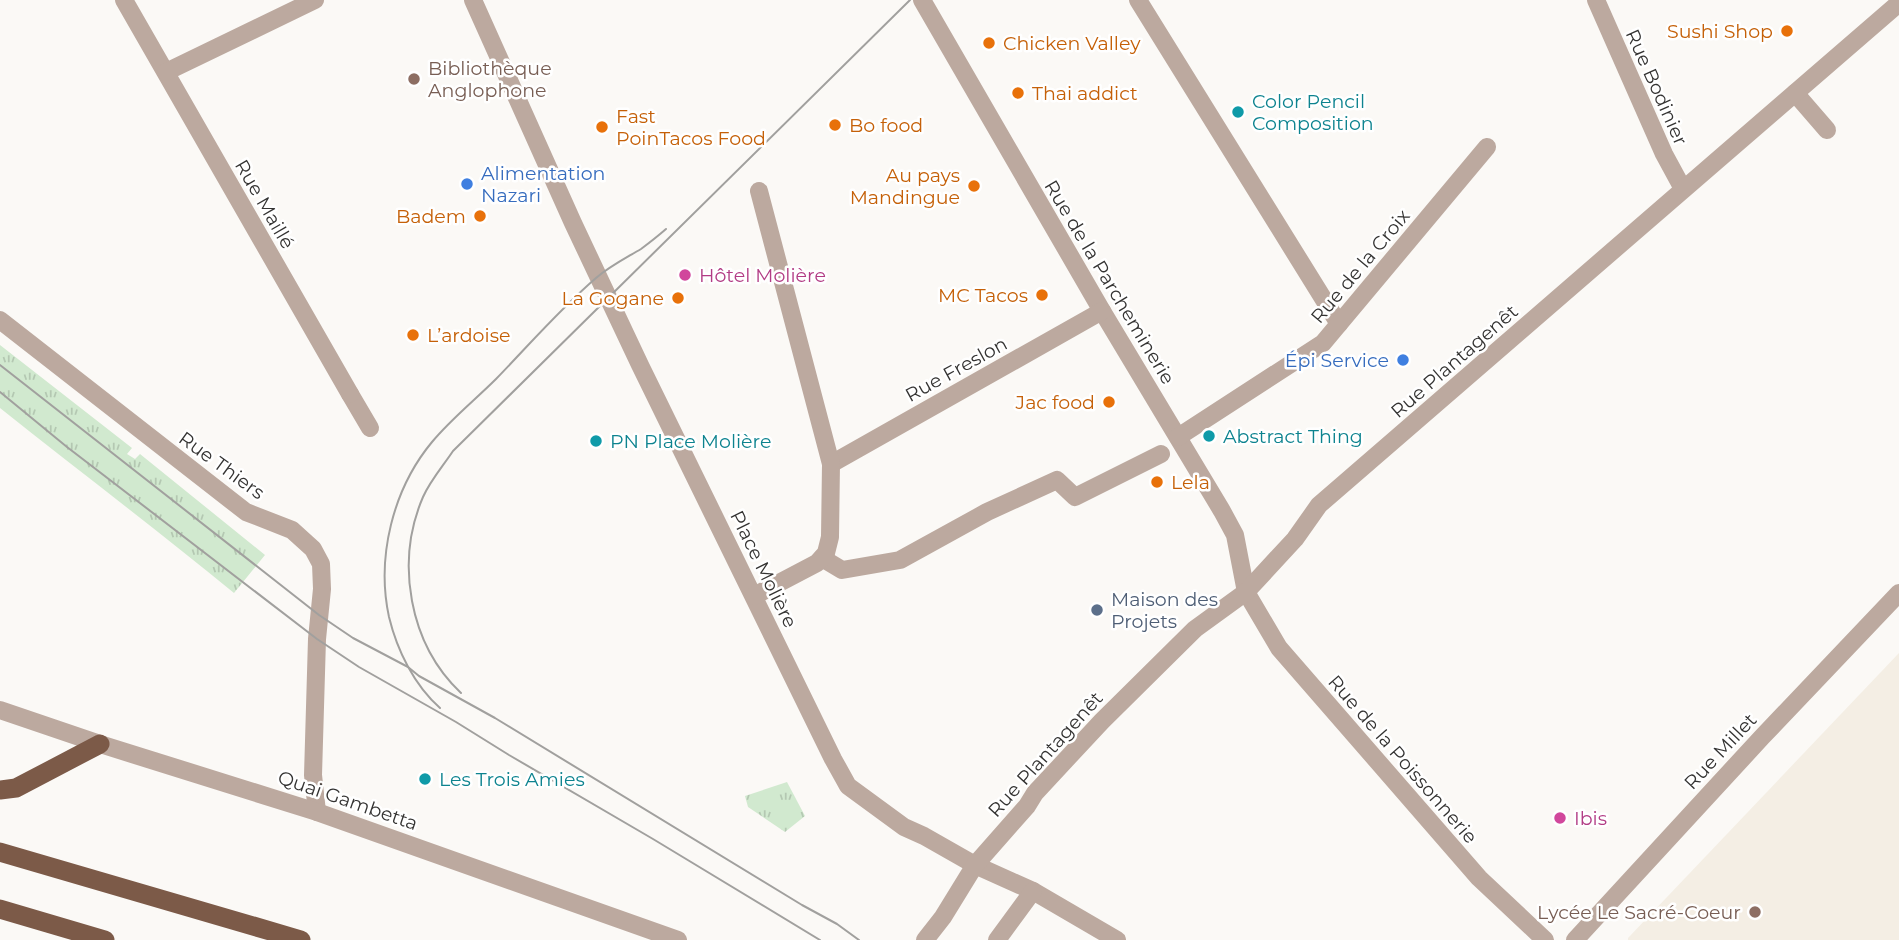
<svg xmlns="http://www.w3.org/2000/svg" width="1899" height="940" font-family="Montserrat,sans-serif">
	<style>
		.built { fill: #f4eee4 }
		.grass { fill: url(#grass-tufts) }
		.lines { fill: none; stroke-linecap: round; stroke-linejoin: round }
		.service { stroke: #bca99f; stroke-width: 18 }
		.pedestrian { stroke: #bca99f; stroke-width: 18 }
		.minor { stroke: #bca99f; stroke-width: 18 }
		.trunk { stroke: #7c5a48; stroke-width: 19 }
		.tram { stroke: #a1a09e; stroke-width: 2 }
		.food-dot { fill: #e8710a; stroke: #fff; stroke-width: 2.5 }
		.education-dot { fill: #8d6e63; stroke: #fff; stroke-width: 2.5 }
		.culture-dot { fill: #0f9aa8; stroke: #fff; stroke-width: 2.5 }
		.shop-dot { fill: #3f7fe0; stroke: #fff; stroke-width: 2.5 }
		.hotel-dot { fill: #d1479c; stroke: #fff; stroke-width: 2.5 }
		.service-dot { fill: #5c6f8a; stroke: #fff; stroke-width: 2.5 }
		.labels { text-anchor: middle; stroke-width: 5; stroke-linejoin: round; paint-order: stroke }
		.food-label { font-size: 19px; fill: #c56008; stroke: #fff; text-anchor: end }
		.education-label { font-size: 19px; fill: #785e54; stroke: #fff; text-anchor: start }
		.street-label { font-size: 19px; fill: #343332; stroke: #fff }
		.culture-label { font-size: 19px; fill: #0d838f; stroke: #fff; text-anchor: start }
		.shop-label { font-size: 19px; fill: #366cbe; stroke: #fff; text-anchor: start }
		.hotel-label { font-size: 19px; fill: #b23c85; stroke: #fff; text-anchor: start }
		.service-label { font-size: 19px; fill: #4e5e75; stroke: #fff; text-anchor: start }
	</style>
	<defs>
		<pattern id="grass-tufts" width="24" height="20" patternUnits="userSpaceOnUse" patternTransform="scale(1.75)"><rect width="24" height="20" fill="#d1e9cf"/><path d="M3 7l-1-3M5 7V3M7 7l1-3M15 17l-1-3M17 17v-4M19 17l1-3" fill="none" stroke="#b4c8b2"/></pattern>
	</defs>
	<rect width="100%" height="100%" fill="#fbf9f6"/>
	<!-- built -->
	<polygon class="built" points="1899,653 1899,940 1628,940 1628,938"/>
	<!-- grass -->
	<g class="grass">
		<path d="M 0,345 L 132,448 L 127,454 L 135,459 L 140,454 L 265,555 L 234,593 C 157,530 78,470 0,408 Z"/>
		<polygon points="787,782 805,816 785,832 748,807 745,796"/>
	</g>
	<g class="lines">
		<!-- service -->
		<polyline class="service" points="1795,93 1827,130"/>
		<!-- pedestrian -->
		<g class="pedestrian">
			<polyline points="350,394 370,428"/>
			<polyline points="822,558 842,570 900,560 987,512 1057,480 1075,497 1161,454"/>
		</g>
		<!-- minor -->
		<g class="minor">
			<polyline points="124,0 350,394"/>
			<polyline points="473,0 573,223 640,365 833,759 848,786 904,827 924,836 975,865 1033,891 1117,940"/>
			<polyline points="922,0 1102,311 1222,511 1235,535 1246,592 1279,648 1479,878 1545,940"/>
			<polyline points="1138,0 1339,324"/>
			<polyline points="1596,0 1664,154 1683,189"/>
			<polyline points="166,72 315,0"/>
			<polyline points="0,320 246,512 292,530 313,549 321,564 322,589 317,639 313,775 317,812"/>
			<polyline points="1178,437 1323,343 1487,147"/>
			<polyline points="831,464 1102,311"/>
			<polyline points="754,596 817,563 826,553 830,537 831,464 759,191"/>
			<polyline points="0,710 100,744 317,812 678,940"/>
			<polyline points="925,940 943,917 975,865 1027,806 1035,793 1102,721 1195,629 1246,592 1295,539 1319,505 1899,3"/>
			<polyline points="997,940 1033,891"/>
			<polyline points="1575,940 1762,737 1899,593"/>
		</g>
		<!-- trunk -->
		<g class="trunk">
			<polyline points="0,790 16,788 100,744"/>
			<polyline points="0,852 301,940"/>
			<polyline points="0,909 105,940"/>
		</g>
		<!-- tram -->
		<g class="tram">
			<polyline points="0,365 319,615 353,638 408,667 419,676 495,718 802,905 837,924 859,940"/>
			<polyline points="0,392 67,447 317,639 359,667 456,722 509,755 653,839 820,940"/>
			<path d="M 461,693 C 409,644 395,562 423,497 C 430,481 443,466 453,451 L 910,0"/>
			<path d="M 440,708 C 414,685 397,650 389,617 C 376,557 393,489 432,442 C 451,419 475,400 496,379 C 529,345 560,309 596,278 C 610,266 626,258 641,249 C 649,243 658,236 666,229"/>
		</g>
	</g>
	<!-- markers -->
	<g class="food-dot">
		<circle cx="1787" cy="31" r="7"/>
		<circle cx="989" cy="43" r="7"/>
		<circle cx="1018" cy="93" r="7"/>
		<circle cx="835" cy="125" r="7"/>
		<circle cx="602" cy="127" r="7"/>
		<circle cx="974" cy="186" r="7"/>
		<circle cx="480" cy="216" r="7"/>
		<circle cx="1042" cy="295" r="7"/>
		<circle cx="678" cy="298" r="7"/>
		<circle cx="413" cy="335" r="7"/>
		<circle cx="1109" cy="402" r="7"/>
		<circle cx="1157" cy="482" r="7"/>
	</g>
	<g class="education-dot">
		<circle cx="414" cy="79" r="7"/>
		<circle cx="1755" cy="912" r="7"/>
	</g>
	<g class="culture-dot">
		<circle cx="1238" cy="112" r="7"/>
		<circle cx="1209" cy="436" r="7"/>
		<circle cx="596" cy="441" r="7"/>
		<circle cx="425" cy="779" r="7"/>
	</g>
	<g class="shop-dot">
		<circle cx="467" cy="184" r="7"/>
		<circle cx="1403" cy="360" r="7"/>
	</g>
	<g class="hotel-dot">
		<circle cx="685" cy="275" r="7"/>
		<circle cx="1560" cy="818" r="7"/>
	</g>
	<circle class="service-dot" cx="1097" cy="610" r="7"/>
	<g class="labels">
		<!-- food labels -->
		<g class="food-label">
			<text x="1773" y="38">Sushi Shop</text>
			<text x="1003" y="50" text-anchor="start">Chicken Valley</text>
			<text x="1032" y="100" text-anchor="start">Thai addict</text>
			<text x="616" y="123" text-anchor="start">Fast<tspan x="616" dy="22">PoinTacos Food</tspan></text>
			<text x="849" y="132" text-anchor="start">Bo food</text>
			<text x="960" y="182">Au pays<tspan x="960" dy="22">Mandingue</tspan></text>
			<text x="466" y="223">Badem</text>
			<text x="1028" y="302">MC Tacos</text>
			<text x="664" y="305">La Gogane</text>
			<text x="427" y="342" text-anchor="start">L’ardoise</text>
			<text x="1095" y="409">Jac food</text>
			<text x="1171" y="489" text-anchor="start">Lela</text>
		</g>
		<!-- education labels -->
		<g class="education-label">
			<text x="428" y="75">Bibliothèque<tspan x="428" dy="22">Anglophone</tspan></text>
			<text x="1741" y="919" text-anchor="end">Lycée Le Sacré-Coeur</text>
		</g>
		<!-- street labels -->
		<g class="street-label">
			<text transform="translate(1657 87) rotate(66)" y="7">Rue Bodinier</text>
			<text transform="translate(265 204) rotate(60)" y="7">Rue Maillé</text>
			<text transform="translate(1360 266) rotate(-50)" y="7">Rue de la Croix</text>
			<text transform="translate(1110 282) rotate(59)" y="7">Rue de la Parcheminerie</text>
			<text transform="translate(1454 361) rotate(-41)" y="7">Rue Plantagenêt</text>
			<text transform="translate(956 369) rotate(-29)" y="7">Rue Freslon</text>
			<text transform="translate(222 465) rotate(36)" y="7">Rue Thiers</text>
			<text transform="translate(764 569) rotate(64)" y="7">Place Molière</text>
			<text transform="translate(1720 751) rotate(-47)" y="7">Rue Millet</text>
			<text transform="translate(1045 754) rotate(-48)" y="7">Rue Plantagenêt</text>
			<text transform="translate(1403 759) rotate(49)" y="7">Rue de la Poissonnerie</text>
			<text transform="translate(348 800) rotate(19)" y="7">Quai Gambetta</text>
		</g>
		<!-- culture labels -->
		<g class="culture-label">
			<text x="1252" y="108">Color Pencil<tspan x="1252" dy="22">Composition</tspan></text>
			<text x="1223" y="443">Abstract Thing</text>
			<text x="610" y="448">PN Place Molière</text>
			<text x="439" y="786">Les Trois Amies</text>
		</g>
		<!-- shop labels -->
		<g class="shop-label">
			<text x="481" y="180">Alimentation<tspan x="481" dy="22">Nazari</tspan></text>
			<text x="1389" y="367" text-anchor="end">Épi Service</text>
		</g>
		<!-- hotel labels -->
		<g class="hotel-label">
			<text x="699" y="282">Hôtel Molière</text>
			<text x="1574" y="825">Ibis</text>
		</g>
		<!-- service labels -->
		<g class="service-label">
			<text x="1111" y="606">Maison des<tspan x="1111" dy="22">Projets</tspan></text>
		</g>
	</g>
</svg>
